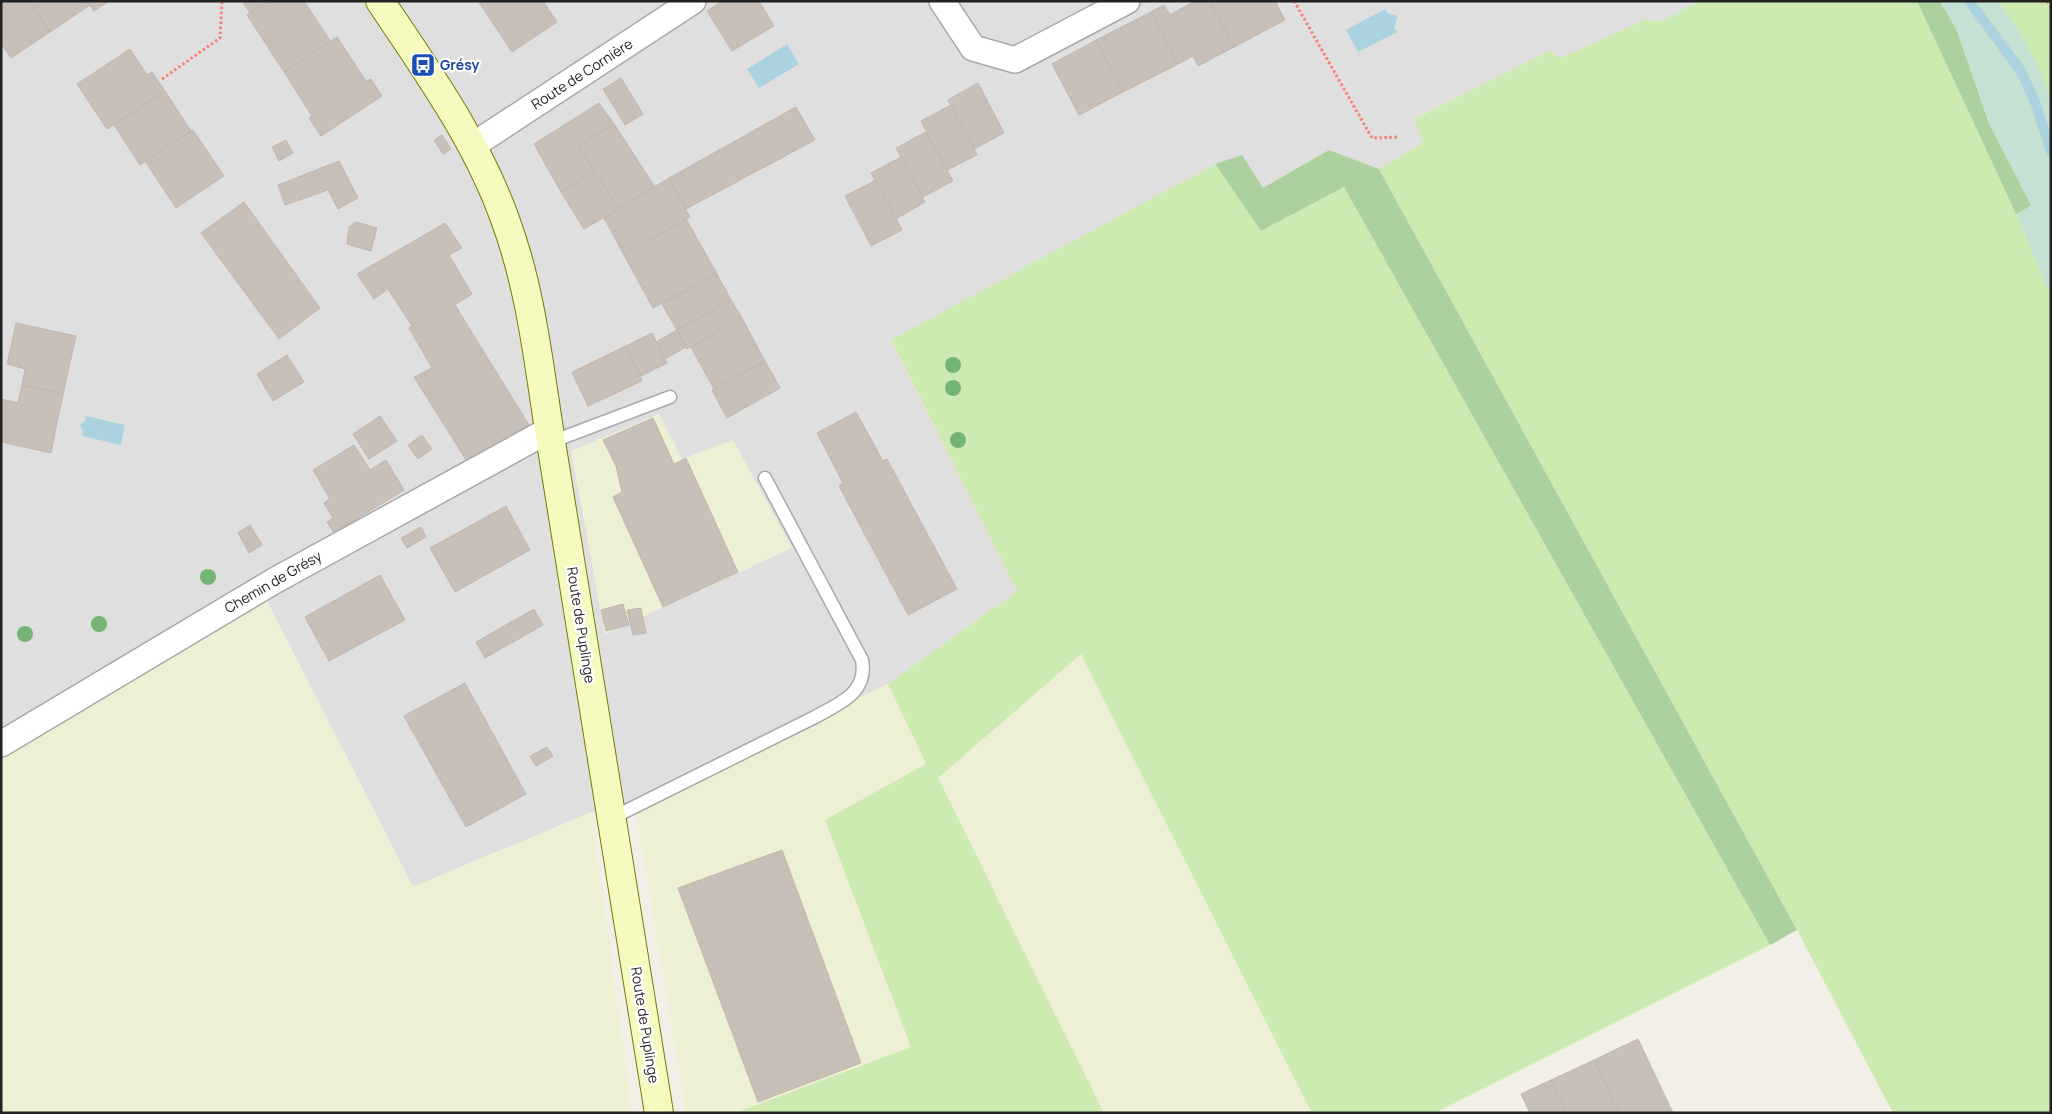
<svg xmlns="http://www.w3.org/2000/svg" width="2052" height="1114" font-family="Manrope,sans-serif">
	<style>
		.residential { fill: #e0dfdf }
		.farmland { fill: #eef0d5 }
		.grass { fill: #cdebb0 }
		.forest { fill: #add19e }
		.wetland { fill: #c6e0d4 }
		.water { fill: #aad3df }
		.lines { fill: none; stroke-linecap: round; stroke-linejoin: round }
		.stream { stroke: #aad3df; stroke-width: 10 }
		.building { fill: #c7bfb8; stroke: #c4b6ab }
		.lane-casing { stroke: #a9a9a9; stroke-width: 15 }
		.street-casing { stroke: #a9a9a9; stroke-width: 28 }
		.secondary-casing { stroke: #707d05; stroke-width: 30 }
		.path { stroke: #fa8072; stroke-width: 3; stroke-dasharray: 2.5 2.5; stroke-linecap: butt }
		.lane { stroke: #fff; stroke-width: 12 }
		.street { stroke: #fff; stroke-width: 25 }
		.secondary { stroke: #f7fabf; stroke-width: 28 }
		.tree { fill: #74b475 }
		.labels { text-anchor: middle; stroke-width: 4.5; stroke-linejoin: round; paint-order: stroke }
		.transit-label { font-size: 14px; font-weight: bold; fill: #164399; stroke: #fff; text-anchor: start }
		.street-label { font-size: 14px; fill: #222; stroke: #fff }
	</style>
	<rect width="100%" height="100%" fill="#f2efe9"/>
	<!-- residential -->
	<polygon class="residential" points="1,1 1701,1 1662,21 1644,20 1561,59 1549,51 1415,118 1423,143 1379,169 1329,150 1263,189 1242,156 1215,164 891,341 1017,591 888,684 635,808 592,812 413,887 266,599 1,754"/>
	<!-- farmland -->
	<g class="farmland">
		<polygon points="659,414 682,459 733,440 792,548 605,634 571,451"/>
		<polygon points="266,599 413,887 592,812 632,1113 1,1113 1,754"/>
		<polygon points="1081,654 1312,1113 1104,1113 938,778"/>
		<polygon points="888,684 927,764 911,1047 735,1113 686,1113 635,808 792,729"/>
	</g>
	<!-- grass -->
	<g class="grass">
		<polygon points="1701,1 1917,1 2016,214 2051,296 2051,1113 1893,1113 1797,930 1379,169 1423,143 1414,119 1549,51 1561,58 1644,20 1662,21"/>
		<path d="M 1998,1 L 2051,1 L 2051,102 C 2037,62 2022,36 1998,1 Z"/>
		<polygon points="1215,164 1261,231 1344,187 1770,945 1435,1113 1312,1113 1081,654 938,778 1104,1113 735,1113 911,1047 825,820 926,764 888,684 1017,591 891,340"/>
	</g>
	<!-- forest -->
	<g class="forest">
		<polygon points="1917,1 1940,1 1956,28 1989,123 2032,206 2016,214"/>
		<polygon points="1329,150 1379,169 1797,930 1770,945 1344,187 1261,231 1215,164 1242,155 1263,188"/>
	</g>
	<!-- wetland -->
	<polygon class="wetland" points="1940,1 1998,1 2021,34 2039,68 2051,102 2051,296 2016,214 2031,206 1989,123 1956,28"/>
	<!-- water -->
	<g class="water">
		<polygon points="1385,9 1387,13 1398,16 1394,27 1397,32 1358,52 1346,30"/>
		<polygon points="787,44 799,64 759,88 747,69"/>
		<polygon points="86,416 125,425 121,445 82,436 83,431 80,425 85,421"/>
	</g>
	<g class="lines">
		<!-- stream -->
		<polyline class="stream" points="1969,1 2021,71 2036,104 2051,152"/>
	</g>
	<!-- building -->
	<g class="building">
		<polygon points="1,1 30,1 50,32 11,58 1,43"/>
		<polygon points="30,1 87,1 90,5 50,32"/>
		<polygon points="87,1 109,1 94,11"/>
		<polygon points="242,1 269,1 250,13"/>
		<polygon points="269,1 304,1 331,42 284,72 247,15"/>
		<polygon points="478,1 543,1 557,22 512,52"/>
		<polygon points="722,1 759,1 774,26 732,51 707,11"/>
		<polygon points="1195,1 1210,1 1234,47 1198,66 1193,56 1178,64 1151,12 1164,5 1170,15"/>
		<polygon points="1210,1 1275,1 1285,20 1234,47"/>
		<polygon points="1151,12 1178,64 1123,92 1096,40"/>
		<polygon points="337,37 366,81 371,79 382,96 321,136 309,118 312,116 284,72"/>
		<polygon points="1096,40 1123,92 1079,115 1052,64"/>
		<polygon points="130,49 147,75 152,72 165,91 107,129 77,84"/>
		<polygon points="621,78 643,114 625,125 603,89"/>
		<polygon points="978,83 1004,133 974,149 948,100"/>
		<polygon points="165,91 191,131 140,165 114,125"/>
		<polygon points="599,103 614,124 578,146 595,172 561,192 534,144"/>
		<polygon points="951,105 977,155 947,170 921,121"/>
		<polygon points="796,107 815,140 686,209 669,178"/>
		<polygon points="614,124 655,187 619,209 578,146"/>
		<polygon points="193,130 224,176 176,208 145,161"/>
		<polygon points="926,132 953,181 923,197 896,148"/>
		<polygon points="442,135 451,149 443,154 434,140"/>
		<polygon points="286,140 293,153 279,161 272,147"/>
		<polygon points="901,157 925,202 896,219 871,173"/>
		<polygon points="339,161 358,198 338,209 328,190 285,205 278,185"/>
		<polygon points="595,172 619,209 584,229 561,192"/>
		<polygon points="669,178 690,217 624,255 604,218"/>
		<polygon points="876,180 902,230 871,246 845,196"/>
		<polygon points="244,202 320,308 279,339 201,233"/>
		<polygon points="686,219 717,274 653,308 624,255"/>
		<polygon points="356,222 377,228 371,251 347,244 349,227"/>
		<polygon points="445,223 462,248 449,255 472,294 455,305 529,425 468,463 414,377 432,368 409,328 412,326 388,289 374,299 357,274"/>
		<polygon points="717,274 731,300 677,330 662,304"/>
		<polygon points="731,300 742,318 687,349 677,330"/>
		<polygon points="742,318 765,361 714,389 691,347"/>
		<polygon points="16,323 76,336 63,394 22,385 25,369 7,364"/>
		<polygon points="677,330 686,347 665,359 656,342"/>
		<polygon points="652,333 667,363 641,376 626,346"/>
		<polygon points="626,346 642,381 588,406 572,372"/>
		<polygon points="287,355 304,382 273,401 257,374"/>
		<polygon points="765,361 780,388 727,418 712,390"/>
		<polygon points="22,385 63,394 51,453 1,442 1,399 18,403"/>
		<polygon points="856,412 883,461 887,459 957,589 908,615 839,486 843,483 817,433"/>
		<polygon points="380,416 397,441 369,459 353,434"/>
		<polygon points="653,418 674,464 686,458 738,572 663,607 613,497 622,492 616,466 603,440"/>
		<polygon points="422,435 432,449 418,459 408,445"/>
		<polygon points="354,445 370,470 386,460 404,490 334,533 327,522 333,518 324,503 330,499 313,470"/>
		<polygon points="506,506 530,550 455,592 430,548"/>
		<polygon points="250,525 262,545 249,553 238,533"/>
		<polygon points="421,527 426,537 407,548 401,538"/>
		<polygon points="380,575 405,620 329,661 305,617"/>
		<polygon points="623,604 629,625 606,631 601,610"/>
		<polygon points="641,608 646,633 633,635 627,610"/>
		<polygon points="534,609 543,625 485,658 476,642"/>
		<polygon points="465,683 526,794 466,827 404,716"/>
		<polygon points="547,747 553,756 536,766 530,756"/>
		<polygon points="782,850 861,1063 758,1102 678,888"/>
		<polygon points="1638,1039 1673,1113 1619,1113 1594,1060"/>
		<polygon points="1594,1060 1619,1113 1567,1113 1551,1080"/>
		<polygon points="1551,1080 1567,1113 1530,1113 1521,1094"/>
	</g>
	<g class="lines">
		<defs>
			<g id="lane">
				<polyline points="551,442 670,397"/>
				<path d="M 612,818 L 815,717 C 840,703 868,693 862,660 L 765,478"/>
			</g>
			<g id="street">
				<polyline points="942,1 973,48 1015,60 1127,1"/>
				<polyline points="472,146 693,1"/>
				<polyline points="1,744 274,581 549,430"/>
			</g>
			<path id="secondary" d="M 380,1 C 427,71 478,142 506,222 C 532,293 539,368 551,442 L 659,1113"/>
		</defs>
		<!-- lane casing -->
		<use href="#lane" class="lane-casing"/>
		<!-- street casing -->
		<use href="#street" class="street-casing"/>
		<!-- secondary casing -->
		<use href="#secondary" class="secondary-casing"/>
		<!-- path -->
		<g class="path">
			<polyline points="1294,1 1372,138 1399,137"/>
			<polyline points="2047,1 2051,6"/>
			<polyline points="162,79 220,38 222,1"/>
		</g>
		<!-- lane -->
		<use href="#lane" class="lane"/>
		<!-- street -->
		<use href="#street" class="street"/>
		<!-- secondary -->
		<use href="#secondary" class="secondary"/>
	</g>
	<!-- trees -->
	<g class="tree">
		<circle cx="953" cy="365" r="8"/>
		<circle cx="953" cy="388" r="8"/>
		<circle cx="958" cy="440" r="8"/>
		<circle cx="208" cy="577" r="8"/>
		<circle cx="99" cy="624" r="8"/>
		<circle cx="25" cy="634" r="8"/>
	</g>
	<!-- icons -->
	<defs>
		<symbol id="bus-square" viewBox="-11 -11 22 22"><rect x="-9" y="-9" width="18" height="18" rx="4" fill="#1a4fb4" stroke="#fff"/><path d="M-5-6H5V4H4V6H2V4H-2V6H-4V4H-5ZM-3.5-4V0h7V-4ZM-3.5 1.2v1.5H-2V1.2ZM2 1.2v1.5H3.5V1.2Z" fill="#fff"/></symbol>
	</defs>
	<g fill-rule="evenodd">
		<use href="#bus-square" x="409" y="51" width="28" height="28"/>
	</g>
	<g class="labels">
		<!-- transit labels -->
		<g class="transit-label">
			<text x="440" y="70">Grésy</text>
		</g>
		<!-- street labels -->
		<g class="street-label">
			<text transform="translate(582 74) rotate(-33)" y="5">Route de Cornière</text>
			<text transform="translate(273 582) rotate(-30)" y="5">Chemin de Grésy</text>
			<text transform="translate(581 625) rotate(81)" y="5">Route de Puplinge</text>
			<text transform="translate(645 1025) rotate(81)" y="5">Route de Puplinge</text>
		</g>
	</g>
	<!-- border -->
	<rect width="2052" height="1114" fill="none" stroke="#222222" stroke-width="5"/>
</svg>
